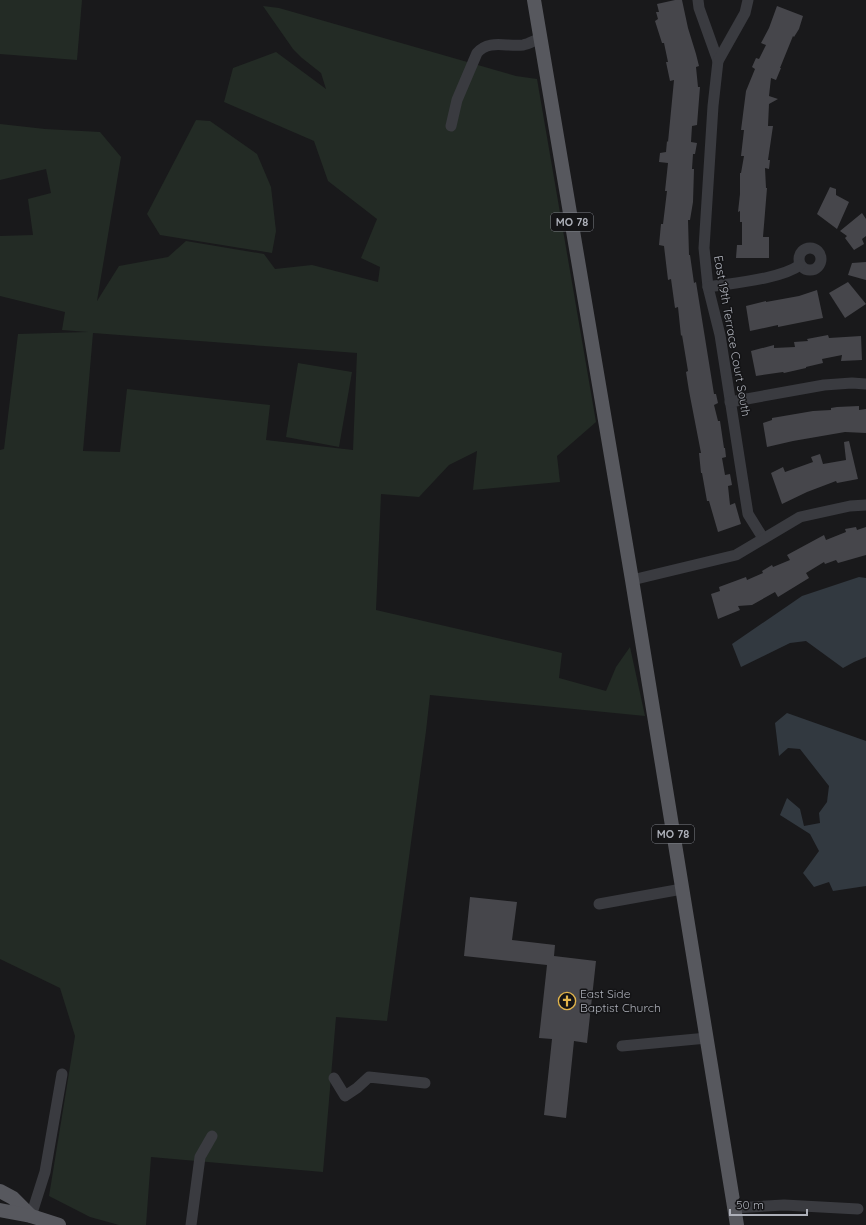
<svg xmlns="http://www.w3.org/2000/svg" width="866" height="1225" font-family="Quicksand,sans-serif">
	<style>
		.green { fill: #232b25; fill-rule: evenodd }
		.water { fill: #323940 }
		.building { fill: #46464b }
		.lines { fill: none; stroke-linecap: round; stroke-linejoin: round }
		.minor { stroke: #3a3b40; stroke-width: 11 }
		.major { stroke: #57585e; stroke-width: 14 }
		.labels { text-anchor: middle; stroke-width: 3; stroke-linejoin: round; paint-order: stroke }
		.shield { fill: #141416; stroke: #7f8188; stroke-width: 1 }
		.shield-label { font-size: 11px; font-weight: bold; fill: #adb0b9 }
		.street-label { font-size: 12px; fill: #adb0b9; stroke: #141416 }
		.poi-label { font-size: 12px; fill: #adb0b9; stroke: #141416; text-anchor: start }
	</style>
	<rect width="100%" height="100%" fill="#19191b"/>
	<!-- green -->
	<g class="green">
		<polygon points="0,0 82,0 77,60 0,54"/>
		<path d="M 263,6 L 279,8 L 516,76 L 537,79 L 596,422 L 557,456 L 560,482 L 473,490 L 477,451 L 449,465 L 419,497 L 381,494 L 376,610 L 562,653 L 559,678 L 606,691 L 616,667 L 630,647 L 645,716 L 430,695 L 426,731 L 387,1021 L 336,1017 L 323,1172 L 151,1157 L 146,1225 L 119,1225 L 90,1217 L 49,1196 L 75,1036 L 60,988 L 0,959 L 0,450 L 4,449 L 18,334 L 88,332 L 62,330 L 65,312 L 0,296 L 0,236 L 33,235 L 28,199 L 51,193 L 46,169 L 0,180 L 0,124 L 45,129 L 100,132 L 121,157 L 97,301 L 119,266 L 168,257 L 186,241 L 264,254 L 275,269 L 312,265 L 378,282 L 380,267 L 361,258 L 377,219 L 328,181 L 314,141 L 224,102 L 233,68 L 276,52 L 326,89 L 321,73 L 302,58 L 293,49 ZM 93,333 L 357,353 L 353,450 L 266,440 L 270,405 L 127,389 L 120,452 L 83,451 Z"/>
		<polygon points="196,120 210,121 257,154 271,187 276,231 272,253 160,235 147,214"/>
		<polygon points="298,363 352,372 339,447 286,437"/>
	</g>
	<!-- water -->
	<g class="water">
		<polygon points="859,577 866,578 866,657 854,662 843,668 806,641 790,643 741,667 732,644 802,596"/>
		<polygon points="787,713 866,741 866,886 833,891 829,882 814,887 803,873 819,851 810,834 780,815 787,798 800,809 804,826 820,823 819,813 827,802 829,786 800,749 788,748 779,756 775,723"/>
	</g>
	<!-- building -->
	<g class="building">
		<polygon points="675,0 682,0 688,28 696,54 699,66 696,67 698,87 700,87 697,125 692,126 691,142 697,143 695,154 693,154 692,169 694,169 693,202 690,220 688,220 689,255 690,255 694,283 696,282 714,394 716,394 718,403 714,405 718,421 720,421 724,448 725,448 726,457 722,458 725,475 730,474 732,485 728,486 730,505 735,503 741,524 718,532 709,501 707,501 702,473 701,473 699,453 701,453 689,391 686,372 688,371 682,335 681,336 678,307 675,308 671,279 668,280 664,246 659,245 661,224 663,224 667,191 665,191 668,163 659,162 660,153 666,152 667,141 668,142 674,80 670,81 666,62 668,62 664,43 662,43 655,21 658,19 656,12 659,12 657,4"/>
		<polygon points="777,6 803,16 799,29 794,37 793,36 780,68 781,68 776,80 771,78 769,96 778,99 769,104 768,126 773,126 768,160 770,160 769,169 765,168 766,188 767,188 763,237 769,237 769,258 736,258 737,245 742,245 742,222 740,222 740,211 738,212 740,194 740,173 741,173 744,156 741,156 744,130 741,130 746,91 755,69 752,67 756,58 759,59 766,45 761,43 769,28"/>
		<polygon points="830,187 836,189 836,195 849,202 837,229 817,214"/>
		<polygon points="862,213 866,219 866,236 862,239 864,244 854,250 845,238 847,236 840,231"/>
		<polygon points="866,262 866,280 848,275 852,263"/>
		<polygon points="848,282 866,304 845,318 829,293"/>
		<polygon points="817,290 823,318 778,327 778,325 750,331 746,306 766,301 766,302 799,296"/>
		<polygon points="828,335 829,338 861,336 862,360 841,361 842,355 822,359 823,363 806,367 806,368 784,373 783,372 756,376 751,351 774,345 774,348 795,347 794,342 808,341 807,339"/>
		<polygon points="859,406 859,410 866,409 866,433 845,432 793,441 767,447 763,423 772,420 772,418 813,411 831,410 831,408 837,407"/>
		<polygon points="849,441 858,479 837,483 836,481 807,492 782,504 771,473 783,467 785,472 813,462 811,457 820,454 823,464 846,460 844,442"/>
		<polygon points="856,527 857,530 866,527 866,555 838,563 836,560 825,564 824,562 806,573 809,578 778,597 775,592 752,605 738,606 740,610 718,619 711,594 720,591 719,587 746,577 747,580 763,573 762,571 772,565 773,567 790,560 787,555 824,535 826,540 846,532 845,529"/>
		<polygon points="470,897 517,902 512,940 555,945 554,956 596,961 587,1043 574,1041 566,1118 544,1115 552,1039 539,1038 547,965 464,956"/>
	</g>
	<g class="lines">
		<!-- minor -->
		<g class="minor">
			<polyline points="698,0 699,8 718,61"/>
			<polyline points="748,0 745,13 718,61 713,106 704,248 708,287 720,335 748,514 763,538"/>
			<path d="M 451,126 L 457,100 L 477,53 C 489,39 506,47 523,45 C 529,44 535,40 541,38"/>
			<circle cx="810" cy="259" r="11"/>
			<path d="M 708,287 C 733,283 781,279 800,265"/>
			<polyline points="730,402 824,385 852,383 866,384"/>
			<polyline points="632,580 736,555 800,517 850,506 866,505"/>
			<polyline points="599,904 682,889"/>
			<polyline points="622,1046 707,1038"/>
			<polyline points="334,1078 345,1096 357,1088 369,1077 425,1083"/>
			<polyline points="734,1208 784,1205 858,1209"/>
			<polyline points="31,1216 45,1172 62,1074"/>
			<polyline points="191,1225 200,1157 212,1136"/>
		</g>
		<!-- major -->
		<g class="major">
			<polyline points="534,0 632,580 737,1225"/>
			<polyline points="0,1191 13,1198 31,1216"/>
			<polyline points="0,1210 31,1216 59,1225"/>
		</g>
	</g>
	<!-- icons -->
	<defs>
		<symbol id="church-ring" viewBox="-11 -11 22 22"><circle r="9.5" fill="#141416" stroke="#e1b44b" stroke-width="1.5"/><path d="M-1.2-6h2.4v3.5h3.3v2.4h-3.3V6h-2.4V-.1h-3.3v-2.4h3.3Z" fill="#e1b44b"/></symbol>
	</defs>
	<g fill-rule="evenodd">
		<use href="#church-ring" x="557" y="991" width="20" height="20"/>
	</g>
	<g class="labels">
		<!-- shield labels -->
		<g class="shield">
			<rect x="551" y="213" width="42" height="18" rx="3"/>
			<rect x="652" y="825" width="42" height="18" rx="3"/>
		</g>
		<g class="shield-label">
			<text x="572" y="226">MO 78</text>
			<text x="673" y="838">MO 78</text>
		</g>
		<!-- street labels -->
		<g class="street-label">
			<text transform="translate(732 336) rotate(80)" y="4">East 19th Terrace Court South</text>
		</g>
		<!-- poi labels -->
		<g class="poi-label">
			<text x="580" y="998">East Side<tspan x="580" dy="14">Baptist Church</tspan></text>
		</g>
	</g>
	<!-- scale -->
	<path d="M730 1209v6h77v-6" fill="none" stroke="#adb0b9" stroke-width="2"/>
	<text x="736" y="1209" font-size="12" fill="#adb0b9" stroke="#141416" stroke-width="3" paint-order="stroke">50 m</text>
</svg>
